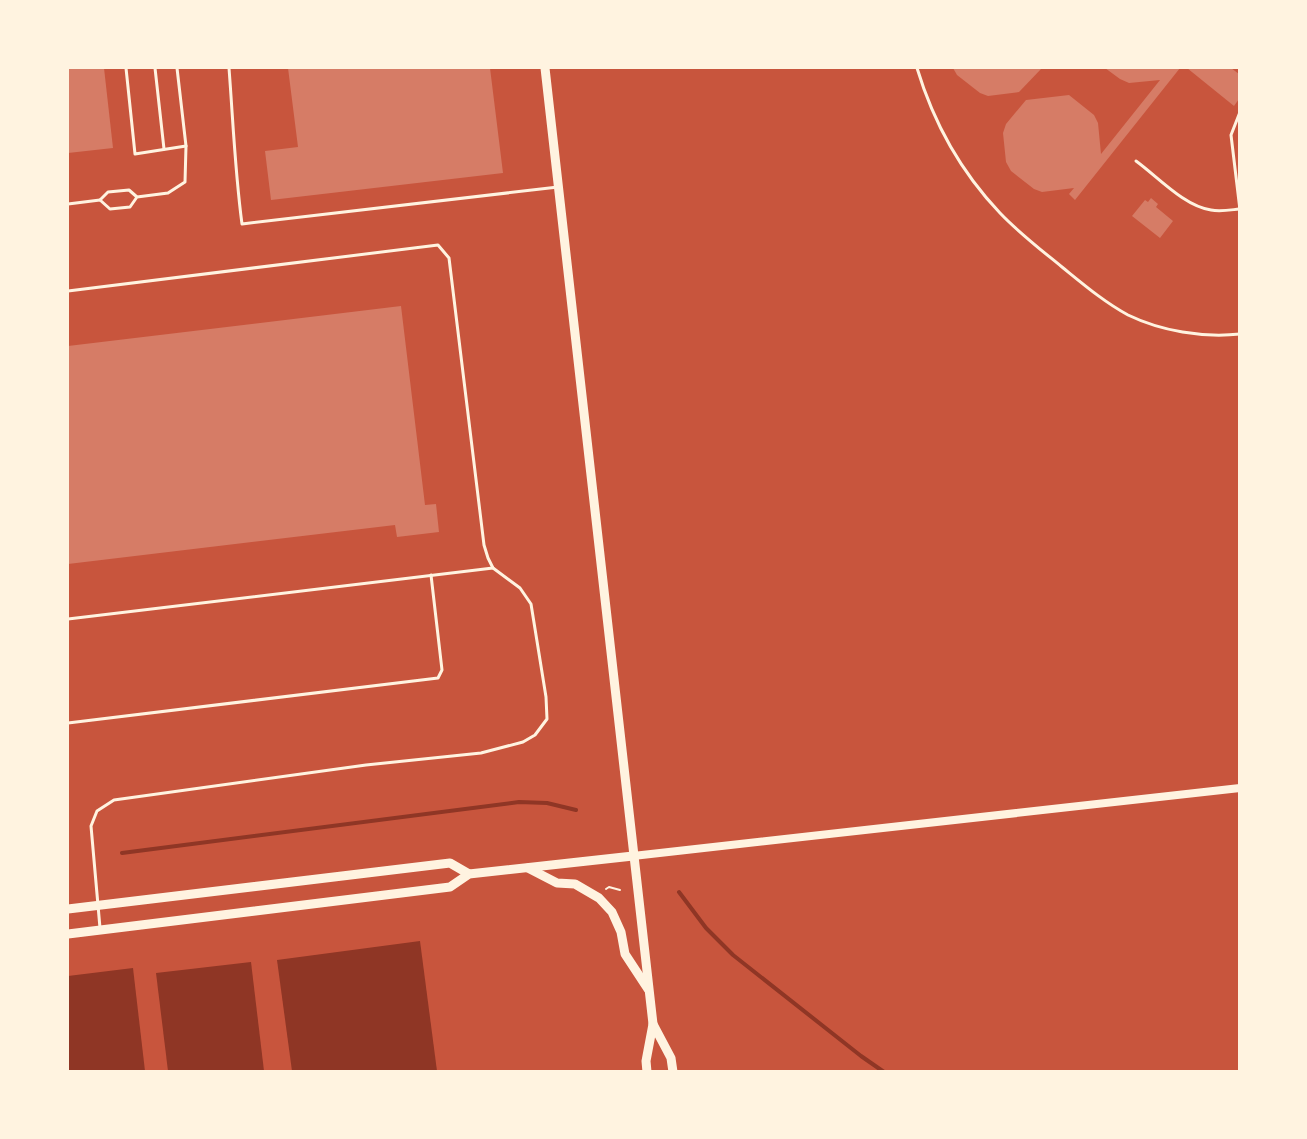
<svg xmlns="http://www.w3.org/2000/svg" width="1307" height="1139" font-family="Arial,sans-serif">
	<style>
		.water { fill: #8f3625 }
		.lines { fill: none; stroke-linecap: round; stroke-linejoin: round }
		.stream { stroke: #8f3625; stroke-width: 4 }
		.building { fill: #d67c66 }
		.path { stroke: #fff3e0; stroke-width: 2 }
		.service { stroke: #fff3e0; stroke-width: 3 }
		.secondary { stroke: #fff3e0; stroke-width: 8 }
		.primary { stroke: #fff3e0; stroke-width: 9 }
	</style>
	<rect width="100%" height="100%" fill="#c8553d"/>
	<!-- water -->
	<g class="water">
		<polygon points="420,941 437,1071 292,1071 277,960"/>
		<polygon points="251,962 264,1071 168,1071 156,973"/>
		<polygon points="133,968 145,1071 68,1071 68,976"/>
	</g>
	<g class="lines">
		<!-- stream -->
		<g class="stream">
			<polyline points="122,853 519,802 547,803 576,810"/>
			<polyline points="679,892 706,928 733,955 861,1056 884,1072"/>
		</g>
	</g>
	<!-- building -->
	<g class="building">
		<polygon points="68,68 104,68 113,148 68,153"/>
		<polygon points="288,68 490,68 503,173 271,200 265,151 298,147"/>
		<polygon points="953,68 1042,68 1019,92 988,96 980,93 957,75"/>
		<polygon points="1105,68 1180,68 1075,200 1069,194 1074,188 1042,192 1034,189 1011,171 1006,162 1003,133 1006,124 1026,100 1069,95 1094,115 1098,123 1101,154 1160,80 1129,83 1120,79"/>
		<polygon points="1187,68 1231,68 1239,74 1239,99 1234,106"/>
		<polygon points="1151,198 1158,204 1156,207 1173,221 1160,238 1132,216 1145,200 1148,202"/>
		<polygon points="401,306 425,505 436,504 439,532 397,537 395,525 68,564 68,346"/>
	</g>
	<g class="lines">
		<!-- path -->
		<polyline class="path" points="606,889 609,887 620,890"/>
		<!-- service -->
		<g class="service">
			<polyline points="126,68 135,154 186,146"/>
			<polyline points="155,68 164,149"/>
			<path d="M 229,68 C 233,120 235,172 242,224 L 558,187"/>
			<path d="M 917,68 C 933,121 961,172 1000,213 C 1019,233 1040,249 1062,267 C 1083,284 1104,302 1128,315 C 1161,331 1203,338 1240,334"/>
			<polyline points="1240,112 1231,135 1240,210"/>
			<path d="M 1136,161 C 1158,177 1184,206 1211,210 C 1220,212 1230,210 1239,209"/>
			<polyline points="137,197 129,190 108,192 100,200 110,209 130,207 137,197 168,193 185,182 186,146 177,68"/>
			<polyline points="68,204 100,200"/>
			<polyline points="68,291 438,245 449,258 484,545 488,558 493,568 520,588 531,604 546,697 547,719 535,735 523,742 481,753 366,765 114,800 97,811 91,826 100,928"/>
			<polyline points="68,619 493,568"/>
			<polyline points="68,723 438,678 442,670 431,575"/>
		</g>
		<!-- secondary -->
		<polyline class="secondary" points="633,856 1240,788"/>
		<!-- primary -->
		<g class="primary">
			<polyline points="545,68 653,1024 646,1061 647,1072"/>
			<polyline points="528,868 557,883 575,884 599,898 612,912 621,932 625,954 648,989"/>
			<polyline points="68,909 450,863 469,874"/>
			<polyline points="68,934 450,887 469,874 633,856"/>
			<polyline points="653,1024 671,1058 673,1072"/>
		</g>
	</g>
	<!-- border -->
	<rect width="1307" height="1139" fill="none" stroke="#fff3e0" stroke-width="138"/>
</svg>
